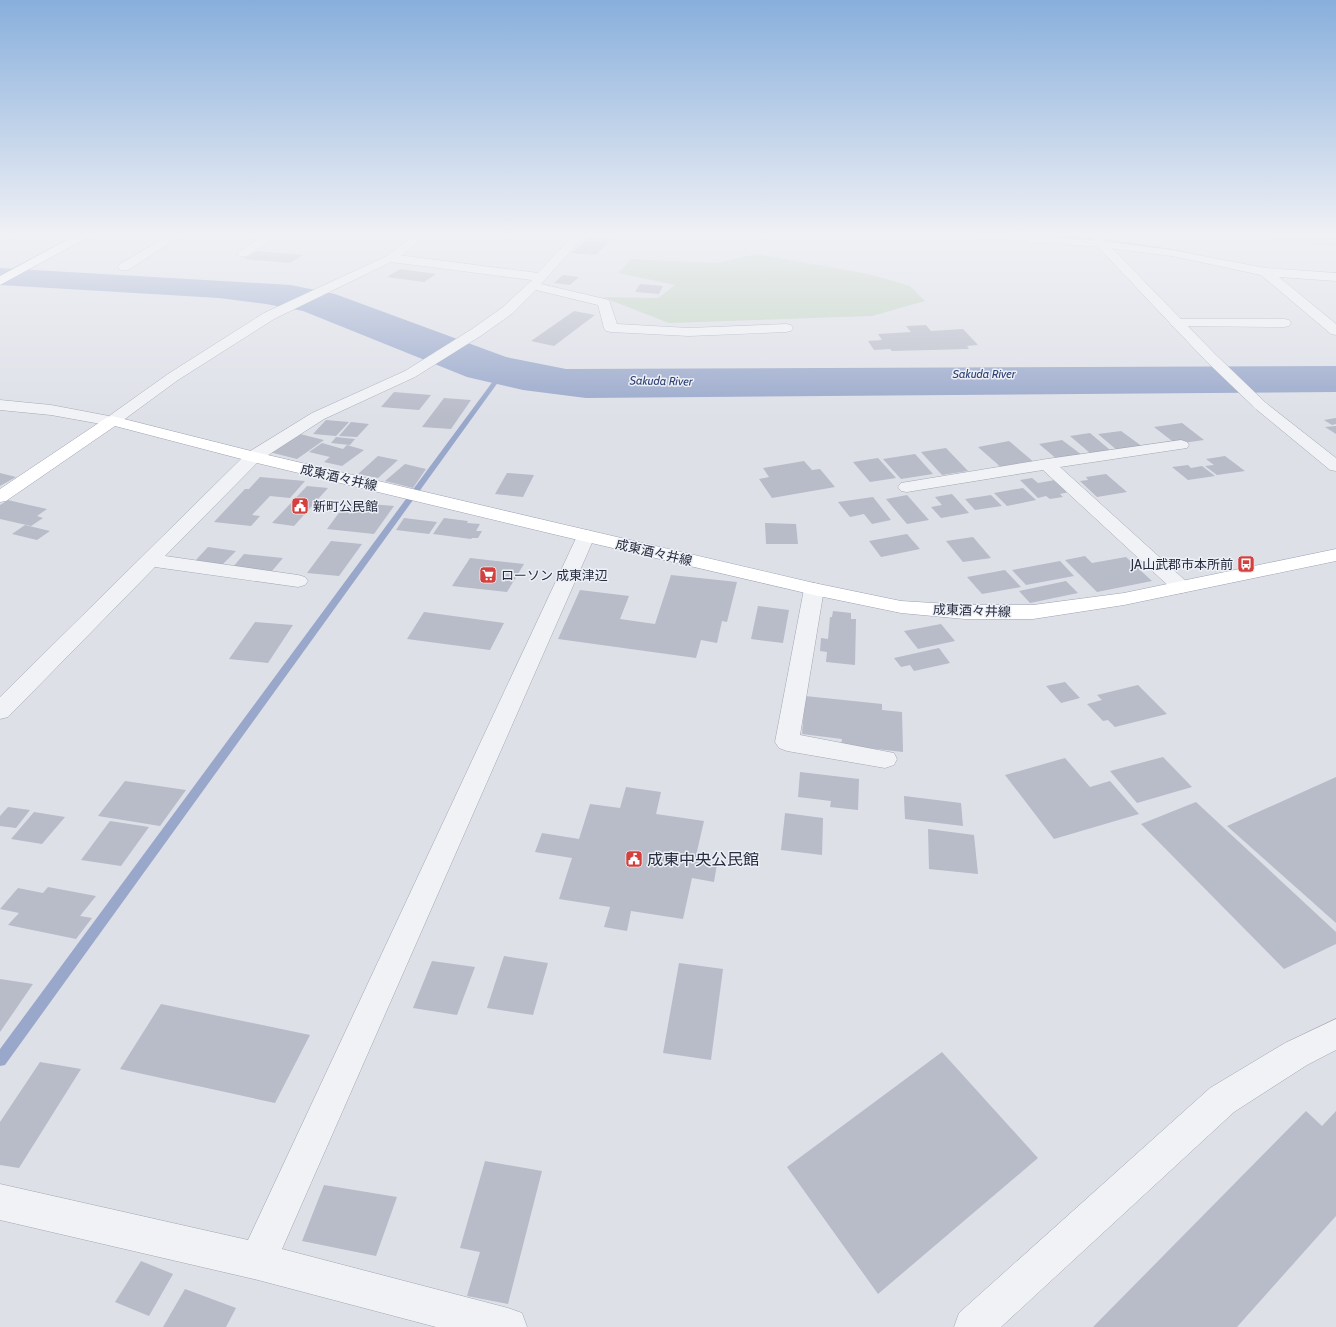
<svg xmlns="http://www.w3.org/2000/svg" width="1336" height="1327" font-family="Cabin,'Noto Sans JP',sans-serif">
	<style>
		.green { fill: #c0d2bf }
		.water { fill: #98a7ca }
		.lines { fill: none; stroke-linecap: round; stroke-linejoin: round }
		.stream { fill: #98a7ca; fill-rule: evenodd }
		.building { fill: #b8bbc8 }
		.minor-casing { stroke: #a3a6b2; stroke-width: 1 }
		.tertiary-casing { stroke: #a3a6b2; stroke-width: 1 }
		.primary-casing { stroke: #9da2b4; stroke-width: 1 }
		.trunk-casing { stroke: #858b9f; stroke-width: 1 }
		.minor { fill: #f1f2f6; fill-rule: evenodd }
		.tertiary { fill: #f1f2f6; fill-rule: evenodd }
		.primary { fill: #fff; fill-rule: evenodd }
		.trunk { fill: #fff; fill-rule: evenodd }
		.labels { text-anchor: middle; stroke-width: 3; stroke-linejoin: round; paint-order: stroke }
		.far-water-label { font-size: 12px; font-style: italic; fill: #304375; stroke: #edf0f6 }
		.street-label { font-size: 13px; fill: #272c3f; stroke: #edf0f6 }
		.poi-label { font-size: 13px; fill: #272c3f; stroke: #edf0f6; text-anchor: start }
		.near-poi-label { font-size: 16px; fill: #272c3f; stroke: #edf0f6; text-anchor: start }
	</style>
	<rect width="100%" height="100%" fill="#dee0e8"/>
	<!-- green -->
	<g class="green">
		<polygon points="1221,234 1336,234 1336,247"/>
		<polygon points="756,254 869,274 910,286 925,301 872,316 669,323 602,297 658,298 675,285 618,273 631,259 717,263"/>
	</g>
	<!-- water -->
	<polygon class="water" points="0,268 291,285 335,294 506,357 566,369 1336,366 1336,392 586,398 523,390 467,377 303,311 266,304 219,298 0,285"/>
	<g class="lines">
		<!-- stream -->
		<g class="stream">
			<polygon points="1002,234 1052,236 1124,242 1172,249 1197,255 1195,256 1124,245 1004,235"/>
			<rect x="1318" y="272" width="18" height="2"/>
			<polygon points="499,373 504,374 5,1065 0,1066 0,1049"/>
		</g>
	</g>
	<!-- building -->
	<g class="building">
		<polygon points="588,238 611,240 596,255 572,253"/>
		<polygon points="257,251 303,255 290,263 243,259"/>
		<polygon points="400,269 436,274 424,282 387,277"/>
		<polygon points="563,275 579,277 570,285 554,283"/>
		<polygon points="640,284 663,286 659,294 635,292"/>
		<polygon points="574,311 595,315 554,346 531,341"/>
		<polygon points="926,325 931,331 963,329 978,345 967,346 969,349 892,351 890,349 874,350 868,341 882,340 878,334 911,332 906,326"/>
		<polygon points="394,392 431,395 419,410 381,407"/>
		<polygon points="444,398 471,400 451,429 422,427"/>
		<polygon points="1336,418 1336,424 1332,425 1324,420"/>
		<polygon points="326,420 349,422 336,436 313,434"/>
		<polygon points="351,422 369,424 357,437 339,436"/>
		<polygon points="1182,423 1204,440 1176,444 1154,427"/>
		<polygon points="1336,426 1336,434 1325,427"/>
		<polygon points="1121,431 1143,447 1118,451 1098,434"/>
		<polygon points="296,433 324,440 297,459 269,452"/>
		<polygon points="1090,433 1110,450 1090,453 1070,436"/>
		<polygon points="336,437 355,439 350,445 331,443"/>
		<polygon points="1062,440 1082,455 1058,460 1039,444"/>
		<polygon points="1009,441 1035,463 1003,469 978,447"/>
		<polygon points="322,443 343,449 347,445 364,450 342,466 324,462 330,457 309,452"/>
		<polygon points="946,448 968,471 942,475 921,452"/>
		<polygon points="915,454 933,474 901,479 883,459"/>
		<polygon points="378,456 398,460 378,478 358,474"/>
		<polygon points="1225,456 1245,471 1217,475 1205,466 1214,465 1206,459"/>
		<polygon points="878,458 896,478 870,482 853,462"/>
		<polygon points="804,461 812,470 820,469 835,487 772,498 759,479 769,477 763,468"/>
		<polygon points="405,464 426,469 413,488 385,481"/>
		<polygon points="1188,465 1191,468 1202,466 1215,476 1188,480 1172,467"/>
		<polygon points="0,473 16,477 0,486"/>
		<polygon points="507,473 534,475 523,497 495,494"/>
		<polygon points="1106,474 1127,492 1097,497 1080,481 1088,480 1086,477"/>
		<polygon points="260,477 305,481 290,498 270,496 252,515 260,516 251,526 214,522 245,489 249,489"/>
		<polygon points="1032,478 1038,483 1055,480 1069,492 1060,494 1063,497 1050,499 1046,496 1038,498 1020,480"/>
		<polygon points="307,486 328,488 294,526 272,523"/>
		<polygon points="1023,488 1036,500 1007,506 994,493"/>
		<polygon points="952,494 969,513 941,518 931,507 942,505 935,497"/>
		<polygon points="907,495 929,520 907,524 886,499"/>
		<polygon points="991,495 1002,506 975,510 965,499"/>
		<polygon points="873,497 891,520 872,524 864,514 850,517 838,502"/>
		<polygon points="8,500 29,505 47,509 37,516 43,518 31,526 0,519 0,505"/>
		<polygon points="347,502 394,506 374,534 327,529"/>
		<polygon points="404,518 437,522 429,534 396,530"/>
		<polygon points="444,518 468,521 467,523 480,524 476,531 482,531 478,538 472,538 471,539 433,534"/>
		<polygon points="765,523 796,524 798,544 766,544"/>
		<polygon points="25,525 50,531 37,540 12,534"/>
		<polygon points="907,534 920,549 881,557 869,541"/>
		<polygon points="973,537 991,558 963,562 946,541"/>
		<polygon points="331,541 362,544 339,576 307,573"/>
		<polygon points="208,547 236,551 222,565 194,562"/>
		<polygon points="244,554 283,558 272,571 233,567"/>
		<polygon points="1085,556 1092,563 1126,557 1152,581 1097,592 1065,560"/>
		<polygon points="470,558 524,564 507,592 452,586"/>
		<polygon points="1060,561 1074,576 1026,585 1012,570"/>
		<polygon points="1005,570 1021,587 982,594 967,577"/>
		<polygon points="671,575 737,582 727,622 722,621 717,643 701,640 696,658 558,639 580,590 629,596 620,619 655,624"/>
		<polygon points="1066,581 1078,593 1030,603 1019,591"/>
		<polygon points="758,606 789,610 783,643 751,639"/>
		<polygon points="833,611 851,613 851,619 856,619 855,665 826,662 827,652 820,651 821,638 828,639 830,617 832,617"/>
		<polygon points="424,612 504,623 490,650 407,639"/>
		<polygon points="255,622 293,625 268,663 229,659"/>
		<polygon points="941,624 955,641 918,649 904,631"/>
		<polygon points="939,648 950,663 914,671 910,665 901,667 894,658"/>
		<polygon points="1065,682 1080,698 1061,703 1046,686"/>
		<polygon points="1138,685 1167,714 1115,727 1108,720 1103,721 1087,704 1102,700 1097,695"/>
		<polygon points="805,696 882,704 882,710 902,712 903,752 841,745 842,739 802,734"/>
		<polygon points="1163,757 1192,787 1137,803 1110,771"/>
		<polygon points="1065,758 1090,787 1110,781 1139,814 1054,839 1005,775"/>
		<polygon points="800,772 859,779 858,810 830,807 831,801 798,797"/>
		<polygon points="1336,777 1336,923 1227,826"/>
		<polygon points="125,781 186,790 160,826 98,816"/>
		<polygon points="626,787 661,792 656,814 704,821 695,860 717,864 714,882 692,878 683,919 631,911 627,931 604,927 610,907 559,899 572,858 535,852 542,833 579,839 590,804 620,808"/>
		<polygon points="904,796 961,803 963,826 905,819"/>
		<polygon points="1196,802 1336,932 1336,944 1284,969 1141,824"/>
		<polygon points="8,807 30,810 16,828 0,826 0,816"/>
		<polygon points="34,812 65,817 42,844 11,839"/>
		<polygon points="785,813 823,818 822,855 781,850"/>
		<polygon points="110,821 149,827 121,866 81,860"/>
		<polygon points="928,829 974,835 978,874 929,869"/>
		<polygon points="48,887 96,896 80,916 92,918 76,939 8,925 19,913 0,909 18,888 43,893"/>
		<polygon points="504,956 548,963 533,1015 487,1008"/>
		<polygon points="432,961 475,967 457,1015 413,1008"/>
		<polygon points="679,963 723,969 711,1060 663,1053"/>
		<polygon points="0,979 33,984 0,1032"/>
		<polygon points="161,1004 310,1035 275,1103 120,1069"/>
		<polygon points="942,1052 1038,1158 878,1294 787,1167"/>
		<polygon points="40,1062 81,1069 19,1168 0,1165 0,1122"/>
		<polygon points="1306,1111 1322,1126 1336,1111 1336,1216 1237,1327 1093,1327"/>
		<polygon points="485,1161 542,1171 508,1304 467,1296 480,1252 460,1248"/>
		<polygon points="324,1185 397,1197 376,1256 302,1241"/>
		<polygon points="141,1261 173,1274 149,1316 115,1302"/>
		<polygon points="185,1289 236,1308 226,1327 163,1327"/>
	</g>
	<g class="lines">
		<defs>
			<g id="minor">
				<polygon points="8,234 22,234 20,236 0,244 0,237"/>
				<polygon points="171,234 184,234 128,270 120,270 118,267 120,264"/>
				<polygon points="266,234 279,234 247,256 239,256 237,254 239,252"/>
				<polygon points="574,234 586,234 541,284 609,300 617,324 689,328 786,324 791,325 793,328 791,331 786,332 689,336 611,332 606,331 604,328 598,305 536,290 513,313 482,335 415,377 324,419 259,461 165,556 298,575 305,577 308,581 305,585 298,587 155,567 8,717 0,719 0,697 247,453 312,413 405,371 472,329 503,307 532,280 391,262 387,260 385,258 387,256 391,254 538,273"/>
				<polygon points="968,234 1011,234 1101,241 1172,250 1265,268 1336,273 1336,281 1279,277 1336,324 1336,335 1331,334 1261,275 1172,256 1101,247 974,237"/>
				<polygon points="1177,319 1284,319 1289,320 1291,323 1289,326 1284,327 1172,326 1170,323 1172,320"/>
				<polygon points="1261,401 1266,403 1336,458 1336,471 1330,470 1256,409 1253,406 1256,403"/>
				<polygon points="1181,440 1187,442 1189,445 1187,448 1060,467 1188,583 1191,587 1188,591 1181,593 1174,591 1043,470 907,492 901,491 898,487 901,483 907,482 1047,459"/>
				<polygon points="586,530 593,532 595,536 282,1249 508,1308 522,1313 527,1327 436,1327 258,1280 0,1220 0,1184 248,1240 577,536 579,532"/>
				<polygon points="814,583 821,585 824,589 800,735 894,753 897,759 894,765 885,768 787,751 779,748 775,742 804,589 807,585"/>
				<polygon points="1336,1019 1336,1050 1307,1065 1234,1112 1001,1327 954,1327 959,1313 1210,1088 1285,1043"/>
			</g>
			<g id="tertiary">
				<polygon points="416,234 429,234 395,260 274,319 178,380 118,424 112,426 51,415 0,410 0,400 51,405 109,416 168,374 264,313 387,256"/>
				<polygon points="1090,234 1100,234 1106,242 1215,354 1266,403 1269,406 1266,409 1261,411 1256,409 1205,360 1097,246"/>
			</g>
			<polygon id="primary" points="112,416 255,452 557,523 814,583 901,601 965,605 1033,605 1124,593 1336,549 1336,561 1124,605 1033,619 965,619 901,613 814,595 557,535 253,462 115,426 6,501 0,502 0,489 106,418"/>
			<polygon id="trunk" points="78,234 92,234 90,236 0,285 0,276"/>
		</defs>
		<!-- minor casing -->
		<use href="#minor" class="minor-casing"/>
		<!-- tertiary casing -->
		<use href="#tertiary" class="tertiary-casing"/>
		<!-- primary casing -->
		<use href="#primary" class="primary-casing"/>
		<!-- trunk casing -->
		<use href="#trunk" class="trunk-casing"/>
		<!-- minor -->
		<use href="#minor" class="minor"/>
		<!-- tertiary -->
		<use href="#tertiary" class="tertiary"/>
		<!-- primary -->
		<use href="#primary" class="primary"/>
		<!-- trunk -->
		<use href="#trunk" class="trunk"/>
	</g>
	<!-- sky -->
	<linearGradient id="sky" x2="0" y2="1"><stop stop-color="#88afdc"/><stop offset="0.56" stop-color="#f0f1f5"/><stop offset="1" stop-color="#f0f1f5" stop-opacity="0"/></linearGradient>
	<rect width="1336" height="419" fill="url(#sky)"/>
	<!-- icons -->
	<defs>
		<symbol id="civic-square" viewBox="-11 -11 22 22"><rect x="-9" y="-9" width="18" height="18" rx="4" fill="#d2413e" stroke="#edf0f6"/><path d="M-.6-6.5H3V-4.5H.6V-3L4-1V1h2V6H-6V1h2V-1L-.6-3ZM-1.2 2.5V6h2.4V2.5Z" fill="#fff"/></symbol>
		<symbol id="bus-square" viewBox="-11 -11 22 22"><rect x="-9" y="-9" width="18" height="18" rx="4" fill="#d2413e" stroke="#edf0f6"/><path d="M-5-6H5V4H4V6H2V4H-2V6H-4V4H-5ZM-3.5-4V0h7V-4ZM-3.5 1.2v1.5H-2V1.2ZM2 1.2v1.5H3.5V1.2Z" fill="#fff"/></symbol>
		<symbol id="supermarket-square" viewBox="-11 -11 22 22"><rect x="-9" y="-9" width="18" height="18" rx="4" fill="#d2413e" stroke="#edf0f6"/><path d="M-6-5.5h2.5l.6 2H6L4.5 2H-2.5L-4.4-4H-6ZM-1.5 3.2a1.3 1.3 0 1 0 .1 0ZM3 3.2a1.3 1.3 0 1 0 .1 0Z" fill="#fff"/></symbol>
	</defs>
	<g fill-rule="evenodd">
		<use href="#civic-square" x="290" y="496" width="20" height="20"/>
		<use href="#bus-square" x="1236" y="554" width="20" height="20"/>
		<use href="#supermarket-square" x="478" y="565" width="20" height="20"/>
		<use href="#civic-square" x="624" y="849" width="20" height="20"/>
	</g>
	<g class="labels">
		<!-- far-water labels -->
		<g class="far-water-label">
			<text x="984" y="378">Sakuda River</text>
			<text transform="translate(661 381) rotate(1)" y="4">Sakuda River</text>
		</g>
		<!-- street labels -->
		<g class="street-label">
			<text transform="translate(339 477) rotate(13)" y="5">成東酒々井線</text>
			<text transform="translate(654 552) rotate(13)" y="5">成東酒々井線</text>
			<text transform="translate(972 610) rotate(2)" y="5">成東酒々井線</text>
		</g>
		<!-- poi labels -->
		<g class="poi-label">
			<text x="313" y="511">新町公民館</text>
			<text x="1233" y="569" text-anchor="end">JA山武郡市本所前</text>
			<text x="501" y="580">ローソン 成東津辺</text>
		</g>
		<!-- near-poi labels -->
		<g class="near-poi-label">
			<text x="647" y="865">成東中央公民館</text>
		</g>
	</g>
</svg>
